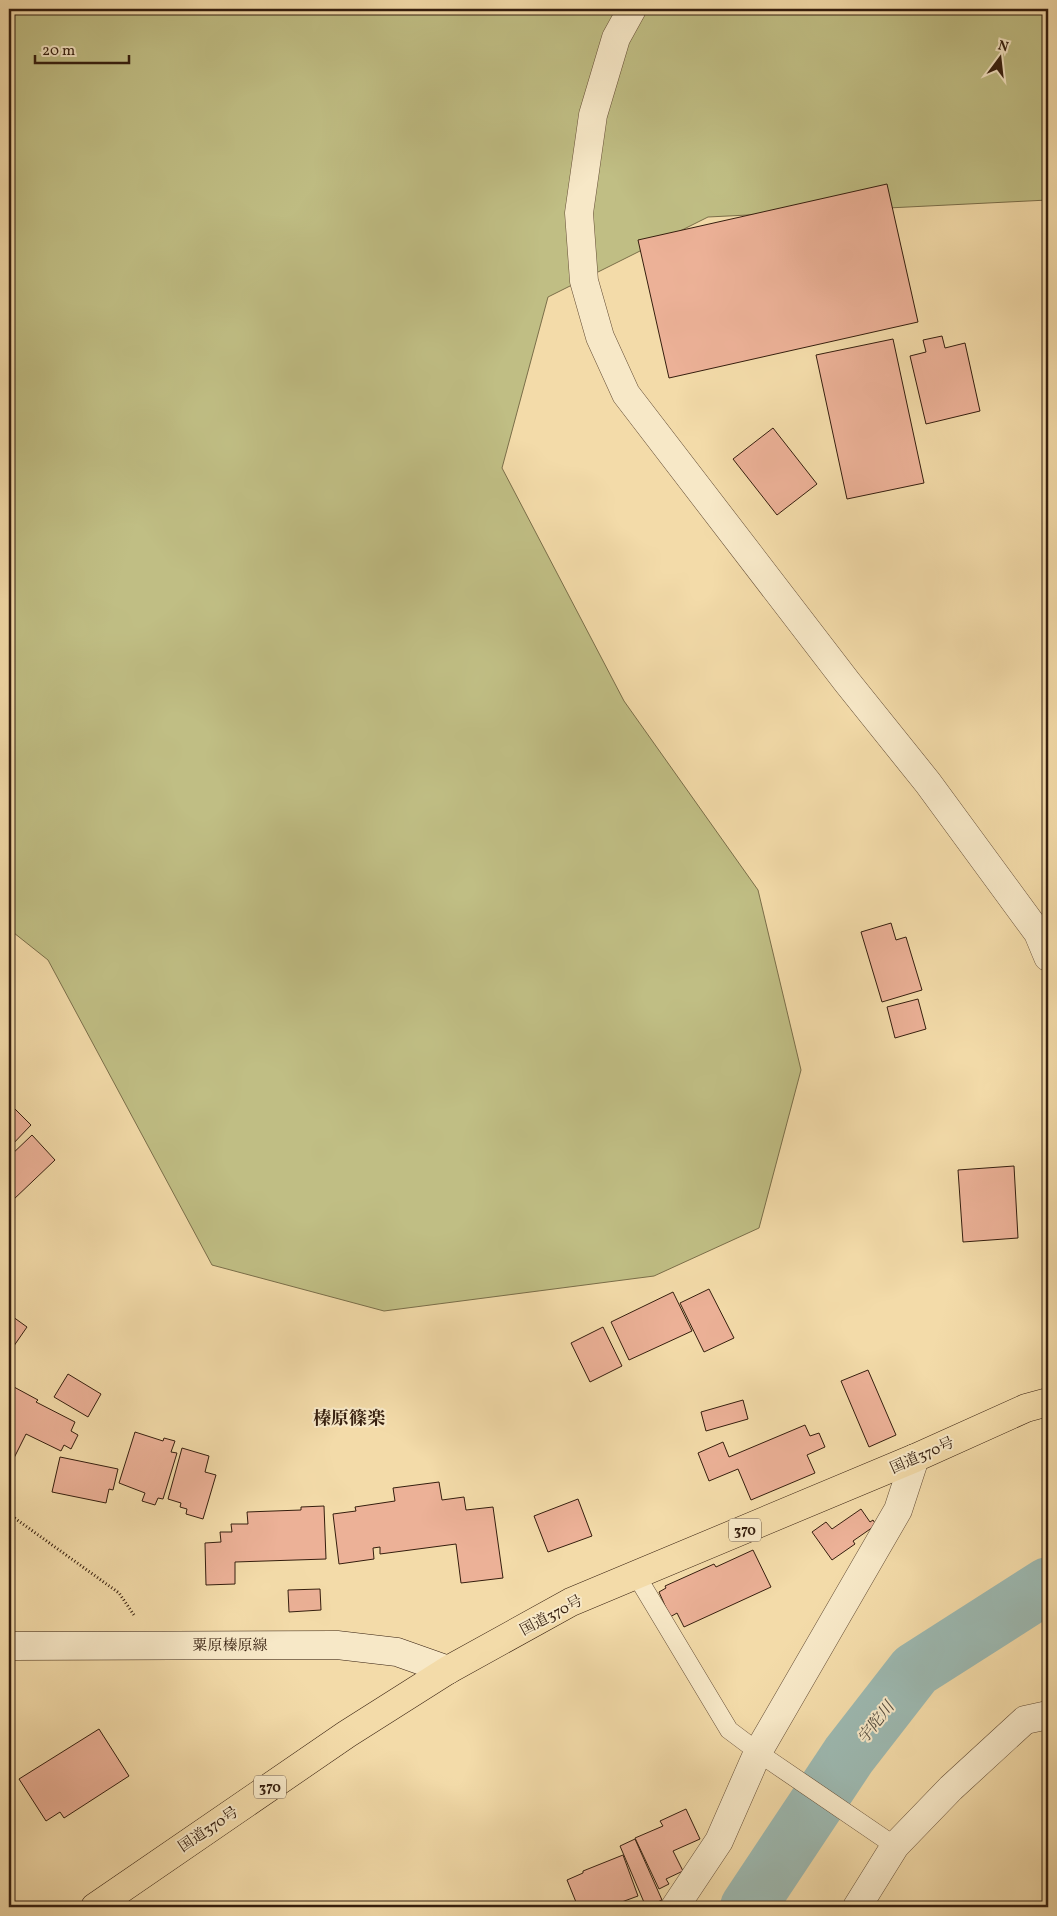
<svg xmlns="http://www.w3.org/2000/svg" width="1057" height="1916" font-family="Vollkorn,'Noto Serif JP',serif">
	<style>
		.green { fill: #c0be84; stroke: #7a6e49 }
		.lines { fill: none; stroke-linecap: round; stroke-linejoin: round }
		.river { stroke: #9db9b1; stroke-width: 56 }
		.building { fill: #ecb197; stroke: #351e0e }
		.service-casing { stroke: #644d35; stroke-width: 19 }
		.minor-casing { stroke: #644d35; stroke-width: 29 }
		.tertiary-casing { stroke: #644d35; stroke-width: 29 }
		.secondary-casing { stroke: #351e0e; stroke-width: 29 }
		.trunk-casing { stroke: #351e0e; stroke-width: 29 }
		.path { stroke: #351e0e; stroke-width: 3; stroke-dasharray: 1 2.5; stroke-linecap: butt }
		.service { stroke: #f7e8c7; stroke-width: 18 }
		.minor { stroke: #f7e8c7; stroke-width: 28 }
		.tertiary { stroke: #f7e8c7; stroke-width: 28 }
		.secondary { stroke: #f7e8c7; stroke-width: 28 }
		.trunk { stroke: #f3dba9; stroke-width: 28 }
		.labels { text-anchor: middle; stroke-width: 4; stroke-linejoin: round; paint-order: stroke }
		.shield { fill: #f7e8c7; stroke: #6f5b46; stroke-width: 1 }
		.shield-label { font-size: 14px; font-weight: bold; fill: #351e0e }
		.street-label { font-size: 15px; fill: #351e0e; stroke: #f7e8c7 }
		.water-label { font-size: 16px; font-style: italic; fill: #544c3f; stroke: #f7e8c7 }
		.quarter-label { font-size: 18px; font-weight: bold; fill: #351e0e; stroke: #f7e8c7 }
	</style>
	<rect width="100%" height="100%" fill="#f3dba9"/>
	<filter id="stains"><feTurbulence type="fractalNoise" baseFrequency=".004" numOctaves="4"/><feColorMatrix values="0 0 0 0 .2 0 0 0 0 .09 0 0 0 0 .02 0 0 0 .5 -.17"/></filter>
	<radialGradient id="worn" r=".72"><stop offset=".6" stop-color="#630" stop-opacity="0"/><stop offset="1" stop-color="#630" stop-opacity=".3"/></radialGradient>
	<!-- green -->
	<polygon class="green" points="9,9 1048,9 1048,200 708,217 548,297 502,468 624,701 758,890 801,1070 759,1228 654,1276 384,1311 212,1265 48,960 9,929"/>
	<g class="lines">
		<!-- river -->
		<polyline class="river" points="748,1907 849,1755 915,1670 1048,1585"/>
	</g>
	<!-- building -->
	<g class="building">
		<polygon points="887,184 918,322 669,378 638,240"/>
		<polygon points="942,336 945,348 965,343 980,411 926,424 910,356 926,352 923,340"/>
		<polygon points="893,339 924,483 847,499 816,355"/>
		<polygon points="773,428 817,484 777,515 733,459"/>
		<polygon points="891,923 896,940 906,937 922,990 882,1002 861,932"/>
		<polygon points="918,999 926,1029 895,1038 887,1007"/>
		<polygon points="9,1103 31,1125 9,1148"/>
		<polygon points="32,1135 55,1160 13,1200 9,1196 9,1157"/>
		<polygon points="1014,1166 1018,1238 963,1242 958,1170"/>
		<polygon points="709,1289 734,1338 704,1352 680,1303"/>
		<polygon points="673,1292 692,1331 629,1360 611,1322"/>
		<polygon points="9,1314 27,1327 9,1353"/>
		<polygon points="603,1327 622,1366 590,1382 571,1343"/>
		<polygon points="868,1370 896,1435 869,1447 841,1381"/>
		<polygon points="68,1374 101,1394 88,1417 54,1397"/>
		<polygon points="14,1387 38,1400 36,1402 75,1422 71,1431 78,1435 71,1449 64,1445 61,1451 26,1434 9,1468 9,1398"/>
		<polygon points="743,1400 748,1419 706,1431 701,1412"/>
		<polygon points="805,1425 810,1436 819,1433 825,1447 807,1455 815,1473 751,1500 738,1469 709,1481 698,1453 723,1442 729,1457"/>
		<polygon points="135,1432 163,1441 164,1438 175,1441 171,1452 177,1453 163,1499 158,1498 155,1505 142,1501 145,1493 119,1483"/>
		<polygon points="182,1448 209,1456 205,1472 216,1475 203,1519 186,1514 187,1509 180,1507 181,1503 168,1499"/>
		<polygon points="60,1457 118,1469 113,1490 109,1489 106,1503 52,1492"/>
		<polygon points="439,1482 442,1500 464,1497 466,1510 493,1507 503,1578 461,1583 456,1544 380,1554 380,1547 373,1548 374,1559 339,1564 333,1514 356,1511 355,1507 395,1501 393,1488"/>
		<polygon points="578,1499 592,1536 548,1552 534,1516"/>
		<polygon points="324,1506 326,1559 235,1562 235,1584 206,1585 205,1543 221,1542 220,1532 232,1532 231,1524 248,1524 247,1512 301,1510 301,1507"/>
		<polygon points="861,1509 870,1522 873,1520 876,1525 853,1541 855,1544 832,1560 812,1532 826,1522 832,1529"/>
		<polygon points="753,1550 771,1587 684,1627 677,1613 670,1617 659,1592 666,1588 665,1586 714,1564 716,1567"/>
		<polygon points="320,1589 321,1610 289,1612 288,1590"/>
		<polygon points="99,1729 129,1776 64,1818 60,1812 46,1821 19,1779"/>
		<polygon points="686,1809 700,1839 673,1851 683,1871 666,1879 669,1884 659,1889 635,1838 663,1826 660,1821"/>
		<polygon points="635,1839 662,1900 646,1907 620,1846"/>
		<polygon points="623,1855 638,1896 608,1907 578,1907 567,1880 583,1873 583,1871"/>
	</g>
	<g class="lines">
		<defs>
			<polyline id="service" points="636,1575 729,1730 769,1760 895,1846"/>
			<g id="minor">
				<polyline points="675,1907 719,1841 758,1752 898,1510 915,1458"/>
				<polyline points="857,1907 895,1846 951,1788 1025,1720 1048,1715"/>
			</g>
			<polyline id="tertiary" points="632,9 616,38 593,115 579,213 584,281 600,337 626,394 847,682 928,783 1038,933 1048,957"/>
			<polyline id="secondary" points="9,1646 337,1645 397,1652 448,1670"/>
			<polyline id="trunk" points="95,1907 347,1734 448,1670 571,1602 915,1458 1026,1408 1048,1402"/>
		</defs>
		<!-- service casing -->
		<use href="#service" class="service-casing"/>
		<!-- minor casing -->
		<use href="#minor" class="minor-casing"/>
		<!-- tertiary casing -->
		<use href="#tertiary" class="tertiary-casing"/>
		<!-- secondary casing -->
		<use href="#secondary" class="secondary-casing"/>
		<!-- trunk casing -->
		<use href="#trunk" class="trunk-casing"/>
		<!-- path -->
		<polyline class="path" points="9,1514 119,1593 134,1615"/>
		<!-- service -->
		<use href="#service" class="service"/>
		<!-- minor -->
		<use href="#minor" class="minor"/>
		<!-- tertiary -->
		<use href="#tertiary" class="tertiary"/>
		<!-- secondary -->
		<use href="#secondary" class="secondary"/>
		<!-- trunk -->
		<use href="#trunk" class="trunk"/>
	</g>
	<g class="labels">
		<!-- shield labels -->
		<g class="shield">
			<rect x="729" y="1518.5" width="32" height="23" rx="4"/>
			<rect x="254" y="1775.5" width="32" height="23" rx="4"/>
		</g>
		<g class="shield-label">
			<text x="745" y="1535">370</text>
			<text x="270" y="1792">370</text>
		</g>
		<!-- street labels -->
		<g class="street-label">
			<text transform="translate(922 1455) rotate(-24)" y="5">国道370号</text>
			<text transform="translate(551 1615) rotate(-28)" y="5">国道370号</text>
			<text x="230" y="1650">粟原榛原線</text>
			<text transform="translate(208 1829) rotate(-34)" y="5">国道370号</text>
		</g>
		<!-- water labels -->
		<g class="water-label">
			<text transform="translate(875 1722) rotate(-52)" y="6">宇陀川</text>
		</g>
		<!-- quarter labels -->
		<g class="quarter-label">
			<text x="349" y="1424">榛原篠楽</text>
		</g>
	</g>
	<!-- margin -->
	<rect width="1057" height="1916" fill="none" stroke="#f3dba9" stroke-width="30"/>
	<rect x="10" y="10" width="1037" height="1896" fill="none" stroke="#351e0e" stroke-width="2.5"/>
	<rect x="15" y="15" width="1027" height="1886" fill="none" stroke="#351e0e"/>
	<!-- north arrow -->
	<g transform="translate(1000 58) rotate(15)" stroke="#f7e8c7" stroke-width="4" paint-order="stroke">
	<path d="M0-4L9 19L0 12L-9 19Z" fill="#351e0e"/>
	<text y="-8" font-size="14" font-weight="bold" text-anchor="middle" fill="#351e0e">N</text>
	</g>
	<!-- scale -->
	<path d="M35 55v8h94v-8" fill="none" stroke="#351e0e" stroke-width="2.5"/>
	<text x="42" y="55" font-size="15" fill="#351e0e" stroke="#f7e8c7" stroke-width="4" paint-order="stroke">20 m</text>
	<rect width="100%" height="100%" filter="url(#stains)"/>
	<rect width="100%" height="100%" fill="url(#worn)"/>
</svg>
